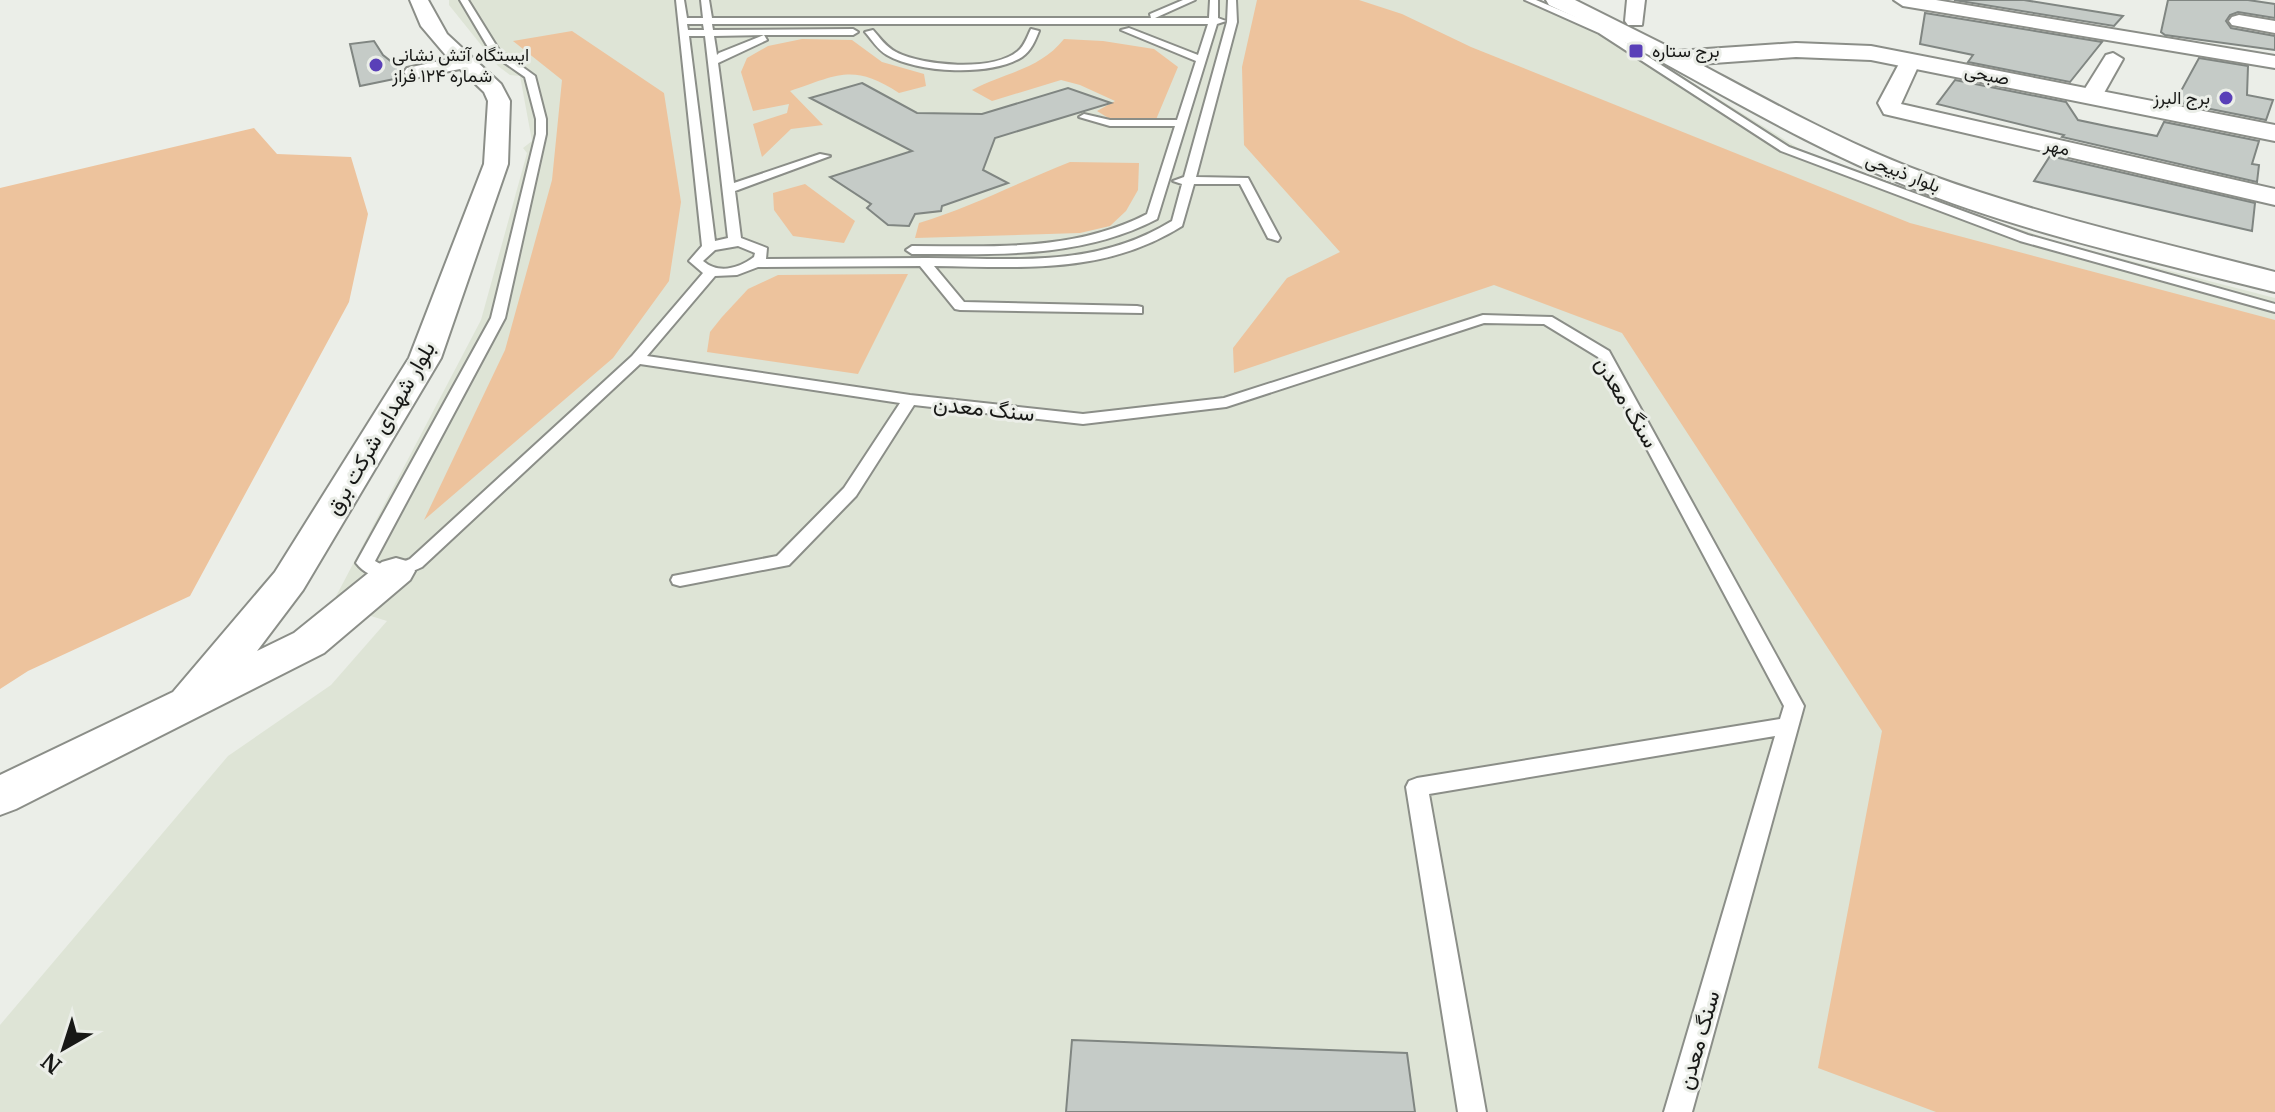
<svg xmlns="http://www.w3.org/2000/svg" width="2275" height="1112" font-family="Merriweather,Vazirmatn,serif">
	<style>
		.built { fill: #dee4d6 }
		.green { fill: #edc39d }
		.building { fill: #c5cbc7; stroke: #808682; stroke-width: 2 }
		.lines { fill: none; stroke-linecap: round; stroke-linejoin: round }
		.lane-casing { stroke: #8b8e88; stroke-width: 4 }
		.street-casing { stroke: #8b8e88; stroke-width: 4 }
		.secondary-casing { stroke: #8b8e88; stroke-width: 4 }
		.lane { fill: #fff; fill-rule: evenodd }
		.street { fill: #fff; fill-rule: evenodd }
		.secondary { fill: #fff; fill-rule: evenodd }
		.poi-dot { fill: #5a40b8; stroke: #ebeee8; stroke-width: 3 }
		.labels { text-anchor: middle; stroke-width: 6; stroke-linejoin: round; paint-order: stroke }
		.far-poi-label { font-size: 18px; fill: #171816; stroke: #ebeee8; text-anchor: start }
		.far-street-label { font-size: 18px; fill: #171816; stroke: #ebeee8 }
		.street-label { font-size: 22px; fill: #171816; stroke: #ebeee8 }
	</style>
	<rect width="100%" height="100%" fill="#ebeee8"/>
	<!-- built -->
	<polygon class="built" points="449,0 1540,0 1632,45 1798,148 1906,192 2062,243 2275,298 2275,1112 0,1112 0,1025 228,756 331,685 387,621 332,604 481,320 527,153 523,148 532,141 520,76 510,75 498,66 449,5"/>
	<!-- green -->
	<g class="green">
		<polygon points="1257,0 1359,0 1402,14 1471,47 1910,223 2275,320 2275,1112 1936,1112 1818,1068 1882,731 1622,333 1494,285 1234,373 1233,348 1287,278 1340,252 1244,145 1242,67"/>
		<polygon points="572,31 664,93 681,202 669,281 613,358 424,520 505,350 552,180 562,80 513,41"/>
		<path d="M 802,39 L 852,40 L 882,62 L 924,74 L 926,86 L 899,93 C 853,63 838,75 790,91 L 823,125 L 791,129 L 762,157 L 753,124 L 787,113 L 789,104 L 753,111 L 741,72 L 747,58 L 768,46 Z"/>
		<path d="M 1064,39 L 1103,41 L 1154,49 L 1178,67 L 1155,122 L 1110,119 L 1097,111 L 1115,101 L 1080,85 L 1061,80 L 992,101 L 972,90 C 1006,72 1039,70 1064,39 Z"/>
		<polygon points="254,128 277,154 351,157 368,214 349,302 190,596 28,671 0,689 0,188"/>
		<path d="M 1070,162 L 1139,163 L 1138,190 L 1126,211 L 1110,226 L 1080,233 L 915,238 L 919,223 C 971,207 1019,182 1070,162 Z"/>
		<polygon points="805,184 855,221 844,243 793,236 774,210 773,193"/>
		<polygon points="908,274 858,374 707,352 710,332 722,317 748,289 778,275"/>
	</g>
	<!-- building -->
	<g class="building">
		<polygon points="1954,0 2024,0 2123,16 2114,26"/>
		<polygon points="2168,0 2248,0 2275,4 2275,18 2238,12 2230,15 2226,21 2231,28 2275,36 2275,50 2165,35 2161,32"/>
		<polygon points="1925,13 2102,42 2070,82 1968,62 1973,55 1920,44"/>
		<polygon points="374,41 383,55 402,70 404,77 360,86 350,44"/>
		<polygon points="2199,58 2248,66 2247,95 2273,100 2266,120 2175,102"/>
		<polygon points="1955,80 2066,102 2078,120 2111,127 2157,136 2164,122 2259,141 2252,164 2259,165 2257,182 2062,137 2064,135 1937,104"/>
		<polygon points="862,83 917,113 982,114 1068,88 1111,103 995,138 983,170 1008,183 942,206 941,211 915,214 909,226 888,225 867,208 871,204 830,177 912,151 810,98"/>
		<polygon points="2050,156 2255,203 2252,231 2034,181"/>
		<polygon points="1072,1040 1407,1053 1415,1112 1066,1112"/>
	</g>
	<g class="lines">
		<defs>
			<g id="lane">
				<path d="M 460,0 L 468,0 L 499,50 L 535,76 L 546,119 L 546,134 L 505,318 L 375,561 C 387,569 398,564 410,559 L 632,356 L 703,273 L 689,261 L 702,246 L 676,0 L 684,0 L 687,18 L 703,18 L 701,0 L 709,0 L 712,18 L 1151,18 L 1150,14 L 1183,0 L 1195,0 L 1155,18 L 1209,18 L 1210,0 L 1218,0 L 1218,18 L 1226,21 L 1217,24 L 1157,219 C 1080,259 997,254 912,254 L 906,250 L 912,246 C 993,246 1073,252 1147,214 L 1175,126 L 1110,126 L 1079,117 L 1084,114 L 1110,120 L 1177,120 L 1196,61 L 1121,30 L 1129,28 L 1198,55 L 1208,24 L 712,24 L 713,30 L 853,29 L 858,32 L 853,35 L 764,35 L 767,40 L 718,63 L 734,183 L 820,154 L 830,156 L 735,191 L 741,238 L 767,248 L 766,259 C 820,259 873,258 927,258 C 1014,258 1094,269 1172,221 L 1182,184 L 1173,181 L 1184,177 L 1227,22 L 1228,0 L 1236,0 L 1237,22 L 1196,177 L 1248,178 L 1280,238 L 1278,241 L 1268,238 L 1240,184 L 1194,184 L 1182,226 C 1104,275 1023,267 934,266 L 964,302 L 1137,306 L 1142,307 L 1142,313 L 960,310 L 955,309 L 920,266 L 758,267 L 737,275 L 715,276 L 647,356 L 910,395 L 1083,414 L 1224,398 L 1483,315 L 1552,317 L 1609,351 L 1804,706 L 1692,1112 L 1664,1112 L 1775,736 L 1429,794 L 1486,1112 L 1458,1112 L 1406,787 L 1409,781 L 1417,778 L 1780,719 L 1784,706 L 1598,357 L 1544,324 L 1484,323 L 1226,407 L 1083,424 L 914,405 L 856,496 L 789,565 L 680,586 L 673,584 L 671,580 L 673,576 L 777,556 L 844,488 L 900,403 L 640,364 L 422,567 C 401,577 373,585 356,563 L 491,318 L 536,134 L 536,119 L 525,77 L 492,54 ZM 687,24 L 703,24 L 704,30 L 688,30 ZM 764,35 L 719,53 L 717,55 L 714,36 ZM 689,36 L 705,36 L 728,238 L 715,241 ZM 738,246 L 755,253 L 754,257 C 738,269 718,274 703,261 L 715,250 Z"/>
				<polygon points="1525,0 1536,0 1605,29 1789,147 2028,235 2275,304 2275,312 2020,241 1781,151 1599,33"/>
				<path d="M 1031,29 L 1039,31 C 1035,41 1031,51 1022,57 C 991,77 918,73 887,55 C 878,50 872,40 865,32 L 873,30 C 880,38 886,47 896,52 C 923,66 993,72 1018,51 C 1025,45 1027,37 1031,29 Z"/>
			</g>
			<g id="street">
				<polygon points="410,0 428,0 447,34 501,84 510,101 508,164 441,358 303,590 257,651 294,633 382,562 396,558 410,562 415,571 410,580 324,653 16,809 0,815 0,775 173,692 275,572 409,358 484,164 488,101 484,92 460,69 414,78 407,76 404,72 407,68 449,59 421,26"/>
				<polygon points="1627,0 1645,0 1642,25 1628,25 1625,21"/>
				<polygon points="1894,0 1936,0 2275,56 2275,68 1903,6"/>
				<polygon points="2239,15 2275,21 2275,33 2232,25 2229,21 2232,17"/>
				<polygon points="2113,53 2123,59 2100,100 2092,102 2084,100 2081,95 2106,55"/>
				<polygon points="1911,54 1921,60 1901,104 2275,189 2275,205 1884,114 1878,103 1901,60"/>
			</g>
			<path id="secondary" d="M 1546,0 L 1575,0 L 1677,51 L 1796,43 L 1871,46 L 2275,125 L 2275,141 L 1871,60 L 1796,57 L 1700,64 C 1775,104 1850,146 1930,175 C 2042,216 2159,242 2275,272 L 2275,292 C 2155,262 2021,232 1907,186 C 1781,136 1671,60 1549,5 Z"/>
		</defs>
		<!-- lane casing -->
		<use href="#lane" class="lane-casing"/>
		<!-- street casing -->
		<use href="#street" class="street-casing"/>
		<!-- secondary casing -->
		<use href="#secondary" class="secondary-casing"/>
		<!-- lane -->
		<use href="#lane" class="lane"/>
		<!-- street -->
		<use href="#street" class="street"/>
		<!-- secondary -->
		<use href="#secondary" class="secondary"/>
	</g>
	<!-- markers -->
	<g class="poi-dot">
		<rect x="1628" y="43" width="16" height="16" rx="4"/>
		<circle cx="376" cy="65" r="8"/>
		<circle cx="2226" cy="98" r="8"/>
	</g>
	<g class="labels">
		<!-- far-poi labels -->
		<g class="far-poi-label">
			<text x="1652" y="57">برج ستاره</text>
			<text x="392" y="61">ایستگاه آتش نشانی<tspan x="392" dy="21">شماره ۱۲۴ فراز</tspan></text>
			<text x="2210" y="104" text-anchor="end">برج البرز</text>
		</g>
		<!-- far-street labels -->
		<g class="far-street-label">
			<text transform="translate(1987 75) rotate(11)" y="6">صبحی</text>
			<text transform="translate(2057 147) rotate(13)" y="6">مهر</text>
			<text transform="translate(1903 173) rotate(21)" y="6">بلوار ذبیحی</text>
		</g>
		<!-- street labels -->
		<g class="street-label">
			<text transform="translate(1627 402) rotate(59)" y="8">سنگ معدن</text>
			<text transform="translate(984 408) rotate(6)" y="8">سنگ معدن</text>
			<text transform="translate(380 428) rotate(-60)" y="8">بلوار شهدای شرکت برق</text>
			<text transform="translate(1698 1040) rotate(-74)" y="8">سنگ معدن</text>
		</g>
	</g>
	<!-- north arrow -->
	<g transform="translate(64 1048) rotate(219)" stroke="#ebeee8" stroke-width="6" paint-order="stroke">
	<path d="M0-6L14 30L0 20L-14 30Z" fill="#171816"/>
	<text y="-12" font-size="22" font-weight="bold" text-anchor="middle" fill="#171816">N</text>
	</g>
</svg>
